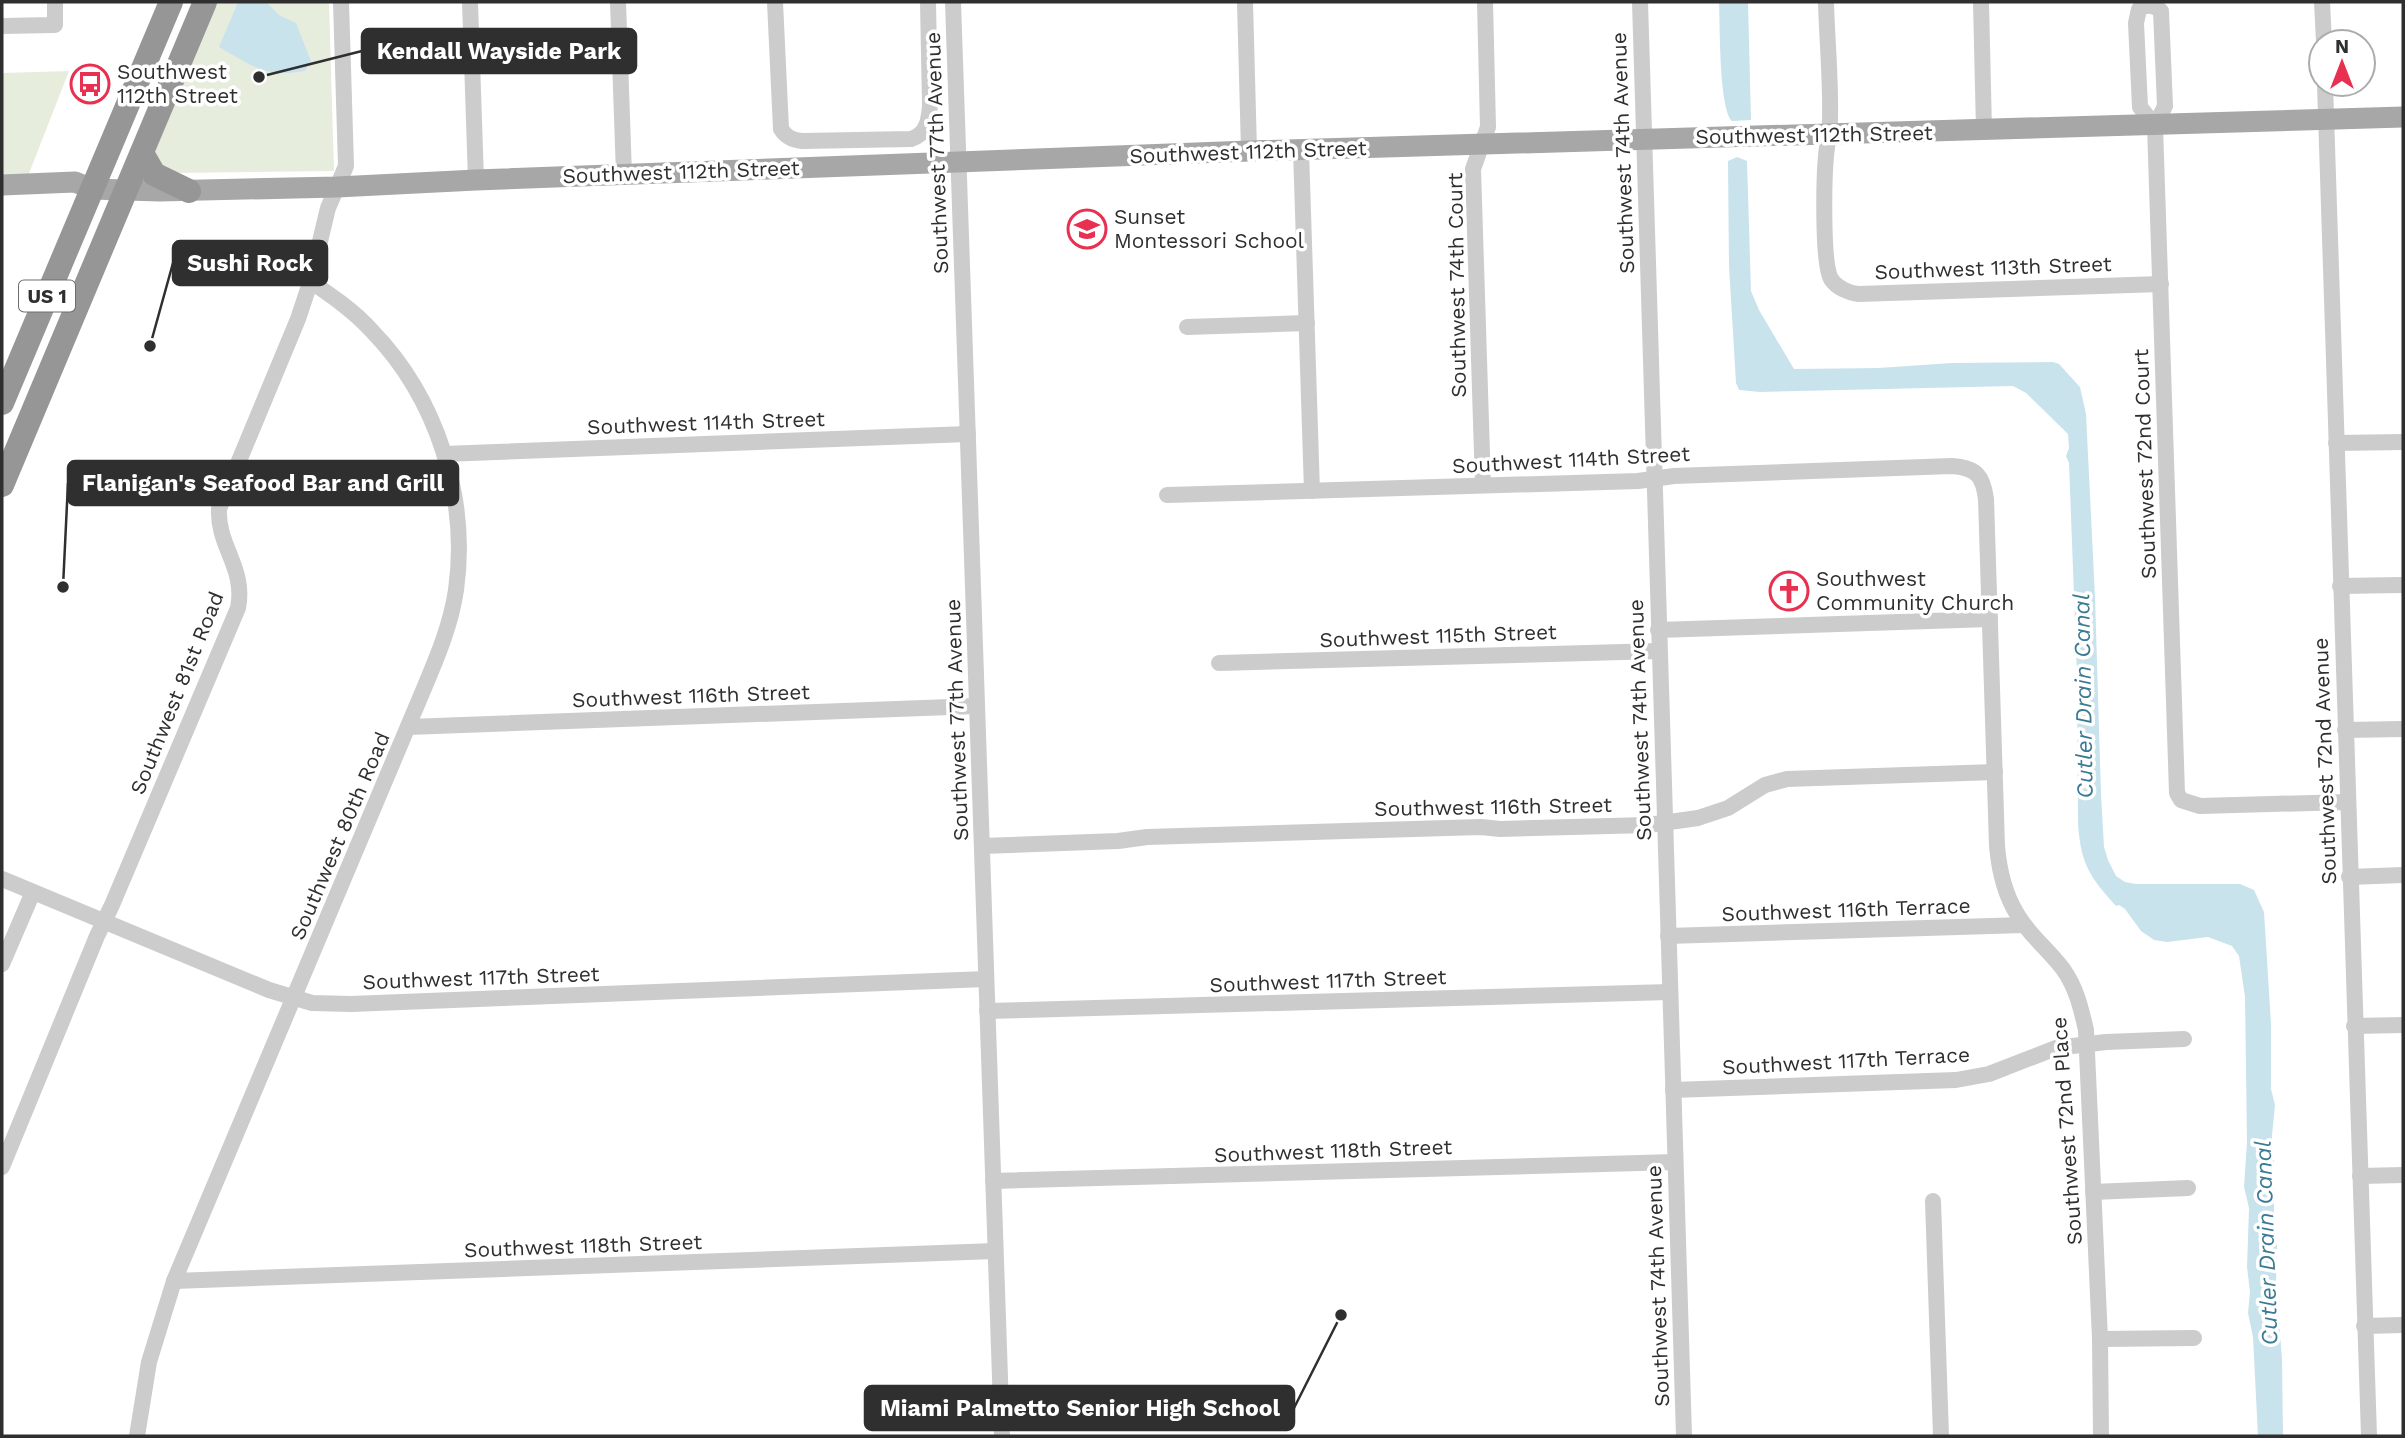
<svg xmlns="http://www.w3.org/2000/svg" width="2405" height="1438" font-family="'Work Sans',sans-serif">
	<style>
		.green { fill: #e7eddd }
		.water { fill: #c9e3ed }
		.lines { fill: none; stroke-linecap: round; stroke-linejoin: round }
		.minor { stroke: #ccc; stroke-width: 16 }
		.major { stroke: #a7a7a7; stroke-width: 21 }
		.highway { stroke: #969696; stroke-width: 24 }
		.labels { text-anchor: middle; stroke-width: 7; stroke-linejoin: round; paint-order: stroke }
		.shield { fill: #fff; stroke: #6d6d6d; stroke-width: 2 }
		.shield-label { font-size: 19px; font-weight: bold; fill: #2f2f2f }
		.poi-label { font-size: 21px; fill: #2f2f2f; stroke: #fff; text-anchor: start }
		.street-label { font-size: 21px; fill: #2f2f2f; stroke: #fff }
		.water-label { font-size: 23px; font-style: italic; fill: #3b7a93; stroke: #fff }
		.leader { fill: none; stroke: #2f2f2f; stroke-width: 2.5 }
		.callout-dot { fill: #2f2f2f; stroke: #fff; stroke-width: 2.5 }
		.callout { fill: #2f2f2f; stroke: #2f2f2f; stroke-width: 2.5 }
		.callout-label { font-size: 23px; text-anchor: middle; font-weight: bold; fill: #fff }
	</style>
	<rect width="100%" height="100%" fill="#fff"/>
	<!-- green -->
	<g class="green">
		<polygon points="217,2 329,2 334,171 173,173 162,168 155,152"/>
		<polygon points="69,71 28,176 2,177 2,73"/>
	</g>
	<!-- water -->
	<g class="water">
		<path d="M 238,2 L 266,2 L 279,15 L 296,23 L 311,61 L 305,71 C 266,78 252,66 219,47 Z"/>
		<path d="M 1719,2 L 1748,2 L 1751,120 L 1732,121 C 1719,109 1720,24 1719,2 Z"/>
		<path d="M 1737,157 L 1747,161 L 1751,291 L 1759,310 L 1794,369 L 1878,368 L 1952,363 L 2053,362 L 2059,364 L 2080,387 L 2086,414 L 2095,597 L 2101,794 L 2104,847 L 2108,860 L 2116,876 L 2125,882 L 2136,884 L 2240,884 L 2254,890 L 2264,912 L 2271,1024 L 2271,1089 L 2275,1105 L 2271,1146 L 2274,1155 L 2274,1211 L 2277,1246 L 2276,1282 L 2282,1359 L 2283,1436 L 2258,1436 L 2253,1337 L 2248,1313 L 2250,1292 L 2247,1267 L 2249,1208 L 2244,1187 L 2247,1142 L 2245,997 L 2239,956 L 2232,946 L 2208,937 L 2167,942 L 2154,940 L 2141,931 L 2125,909 L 2119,905 L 2116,906 C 2089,876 2081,864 2078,824 L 2077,675 L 2069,463 L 2066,456 L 2069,448 L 2068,434 L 2026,393 L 2013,386 L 1760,392 L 1739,390 L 1736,383 L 1729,266 L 1728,166 L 1728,161 Z"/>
	</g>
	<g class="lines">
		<!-- minor -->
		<g class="minor">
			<polyline points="470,2 476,180"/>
			<polyline points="618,2 624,175"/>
			<path d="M 775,2 L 781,129 C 786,137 792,140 802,141 L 911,139 C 927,134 929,120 930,105 L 928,2"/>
			<polyline points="953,2 1002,1436"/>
			<polyline points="1245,2 1249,151"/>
			<polyline points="1640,2 1684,1436"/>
			<path d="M 1826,2 C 1827,41 1831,80 1830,119 C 1830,132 1827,144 1826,156 C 1824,178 1822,263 1831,279 C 1837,288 1849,293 1858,294 L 2161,284"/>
			<polyline points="1981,2 1984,131"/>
			<polyline points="2322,2 2324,42"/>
			<polyline points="2,26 55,25 55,2"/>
			<polyline points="2325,84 2369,1436"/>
			<path d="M 2155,126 L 2140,107 L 2136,23 L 2139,9 C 2147,4 2154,5 2161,11 L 2165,106 L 2155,126 L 2177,793 L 2181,800 L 2200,806 L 2348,802"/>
			<polyline points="1301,150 1312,491"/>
			<polyline points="1187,327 1307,323"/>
			<polyline points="2336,443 2403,442"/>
			<polyline points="444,454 968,434"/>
			<polyline points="1483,485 1473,169 1488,127 1485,2"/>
			<path d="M 1167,495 L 1638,481 L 1674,476 L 1952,466 C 1977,468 1983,476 1986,499 L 1997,846 C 1999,869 2004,893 2017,914 C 2029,935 2048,949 2063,969 C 2076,987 2081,1008 2086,1030 L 2100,1339 L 2101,1436"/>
			<polyline points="2340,586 2403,585"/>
			<polyline points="1658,630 1990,619"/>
			<polyline points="1219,663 1659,651"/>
			<polyline points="408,727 977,706"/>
			<polyline points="2345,730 2403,729"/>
			<polyline points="982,846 1118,841 1147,837 1481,827 1500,829 1648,825 1698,818 1728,808 1765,785 1787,779 1995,772"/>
			<polyline points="2349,877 2403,875"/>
			<polyline points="2,879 269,990 312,1003 351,1004 986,979"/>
			<polyline points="1668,936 2024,925"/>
			<polyline points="2,964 33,892"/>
			<polyline points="987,1011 1670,992"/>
			<polyline points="2354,1026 2403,1025"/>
			<polyline points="1673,1090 1956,1080 1989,1074 2056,1048 2106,1042 2184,1039"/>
			<path d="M 2,1167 L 97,936 L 112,905 L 238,608 C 246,568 217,546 219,509 L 298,319 L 310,283 L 328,208 L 346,166 L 341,2"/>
			<polyline points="2360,1176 2403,1175"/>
			<polyline points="993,1181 1675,1162"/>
			<polyline points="2093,1192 2188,1188"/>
			<polyline points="1933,1201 1941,1436"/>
			<polyline points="174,1281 995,1251"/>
			<polyline points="2364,1326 2403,1325"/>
			<polyline points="2100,1339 2194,1338"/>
			<path d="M 137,1436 L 149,1362 L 174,1281 L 425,686 C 438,655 451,624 456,590 C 469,498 437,398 372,331 C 354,311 332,296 310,281"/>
		</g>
		<!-- major -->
		<polyline class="major" points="2,185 75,182 92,189 160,191 337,187 476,180 1249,151 2403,117"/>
		<!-- highway -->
		<g class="highway">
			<polyline points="142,153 154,174 189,191"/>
			<polyline points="2,403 171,2"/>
			<polyline points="2,485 205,2"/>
		</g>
	</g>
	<!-- icons -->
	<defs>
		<symbol id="bus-ring" viewBox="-11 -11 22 22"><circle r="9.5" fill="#fff" stroke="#e83050" stroke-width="1.5"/><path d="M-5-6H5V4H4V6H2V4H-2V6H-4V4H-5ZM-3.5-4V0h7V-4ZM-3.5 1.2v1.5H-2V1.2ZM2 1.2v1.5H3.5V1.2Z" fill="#e83050"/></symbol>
		<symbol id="school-ring" viewBox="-11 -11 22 22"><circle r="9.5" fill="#fff" stroke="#e83050" stroke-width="1.5"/><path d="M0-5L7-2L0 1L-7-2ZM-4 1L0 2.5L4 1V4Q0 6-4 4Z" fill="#e83050"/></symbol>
		<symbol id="church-ring" viewBox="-11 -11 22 22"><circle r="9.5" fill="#fff" stroke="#e83050" stroke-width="1.5"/><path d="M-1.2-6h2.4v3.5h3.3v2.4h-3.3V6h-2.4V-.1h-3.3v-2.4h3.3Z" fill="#e83050"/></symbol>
	</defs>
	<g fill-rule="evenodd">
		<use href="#bus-ring" x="68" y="62" width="44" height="44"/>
		<use href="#school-ring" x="1065" y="207" width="44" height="44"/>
		<use href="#church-ring" x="1767" y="569" width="44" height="44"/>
	</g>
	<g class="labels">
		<!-- shield labels -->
		<rect class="shield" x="19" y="280.5" width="56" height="31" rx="5"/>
		<g class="shield-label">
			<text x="47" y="303">US 1</text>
		</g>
		<!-- poi labels -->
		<g class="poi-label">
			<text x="117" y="79">Southwest<tspan x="117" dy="24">112th Street</tspan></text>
			<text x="1114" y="224">Sunset<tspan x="1114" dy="24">Montessori School</tspan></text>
			<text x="1816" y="586">Southwest<tspan x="1816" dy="24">Community Church</tspan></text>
		</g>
		<!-- street labels -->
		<g class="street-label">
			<text transform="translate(1814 135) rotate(-1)" y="7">Southwest 112th Street</text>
			<text transform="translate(1248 152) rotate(-2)" y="7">Southwest 112th Street</text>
			<text transform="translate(937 153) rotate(-92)" y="7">Southwest 77th Avenue</text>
			<text transform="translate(1623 153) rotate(-92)" y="7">Southwest 74th Avenue</text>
			<text transform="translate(681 172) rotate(-2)" y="7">Southwest 112th Street</text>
			<text transform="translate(1993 268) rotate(-2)" y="7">Southwest 113th Street</text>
			<text transform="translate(1457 285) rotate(-91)" y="7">Southwest 74th Court</text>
			<text transform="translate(706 423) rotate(-2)" y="7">Southwest 114th Street</text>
			<text transform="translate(1571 460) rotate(-3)" y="7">Southwest 114th Street</text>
			<text transform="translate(2145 464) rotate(-92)" y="7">Southwest 72nd Court</text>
			<text transform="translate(1438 636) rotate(-2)" y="7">Southwest 115th Street</text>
			<text transform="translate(177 693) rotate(-68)" y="7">Southwest 81st Road</text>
			<text transform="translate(691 696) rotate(-2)" y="7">Southwest 116th Street</text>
			<text transform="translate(957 720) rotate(-92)" y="7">Southwest 77th Avenue</text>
			<text transform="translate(1640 720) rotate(-92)" y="7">Southwest 74th Avenue</text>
			<text transform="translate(2325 761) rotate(-92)" y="7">Southwest 72nd Avenue</text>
			<text transform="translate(1493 807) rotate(-1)" y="7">Southwest 116th Street</text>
			<text transform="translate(340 836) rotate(-67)" y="7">Southwest 80th Road</text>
			<text transform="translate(1846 910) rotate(-2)" y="7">Southwest 116th Terrace</text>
			<text transform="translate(481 978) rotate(-2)" y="7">Southwest 117th Street</text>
			<text transform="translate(1328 981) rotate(-2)" y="7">Southwest 117th Street</text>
			<text transform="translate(1846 1061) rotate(-3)" y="7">Southwest 117th Terrace</text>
			<text transform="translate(2067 1131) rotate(-94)" y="7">Southwest 72nd Place</text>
			<text transform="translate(1333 1151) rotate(-2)" y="7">Southwest 118th Street</text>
			<text transform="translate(583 1246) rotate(-2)" y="7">Southwest 118th Street</text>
			<text transform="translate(1658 1286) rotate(-92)" y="7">Southwest 74th Avenue</text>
		</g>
		<!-- water labels -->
		<g class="water-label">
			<text transform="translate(2083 696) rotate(-91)" y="8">Cutler Drain Canal</text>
			<text transform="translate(2266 1243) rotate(-92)" y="8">Cutler Drain Canal</text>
		</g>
	</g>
	<!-- callouts -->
	<path class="leader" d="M259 77L362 51M150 346L173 263M63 587L68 483M1341 1315L1294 1408"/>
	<g class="callout-dot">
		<circle cx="259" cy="77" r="7"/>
		<circle cx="150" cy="346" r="7"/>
		<circle cx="63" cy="587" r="7"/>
		<circle cx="1341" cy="1315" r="7"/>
	</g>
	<g class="callout">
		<rect x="362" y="29" width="274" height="44" rx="7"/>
		<rect x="173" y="241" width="154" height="44" rx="7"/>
		<rect x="68" y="461" width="390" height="44" rx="7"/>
		<rect x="865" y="1386" width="429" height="44" rx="7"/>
	</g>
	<g class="callout-label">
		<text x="499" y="59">Kendall Wayside Park</text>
		<text x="250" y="271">Sushi Rock</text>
		<text x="263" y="491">Flanigan's Seafood Bar and Grill</text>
		<text x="1080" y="1416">Miami Palmetto Senior High School</text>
	</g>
	<!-- border -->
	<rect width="2405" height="1438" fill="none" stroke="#2f2f2f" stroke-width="7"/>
	<!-- north arrow -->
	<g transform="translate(2342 63)"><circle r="33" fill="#ffffff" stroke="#acacac" stroke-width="2"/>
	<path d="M0-5L12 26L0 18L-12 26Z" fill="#e83050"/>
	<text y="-10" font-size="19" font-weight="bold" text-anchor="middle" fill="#2f2f2f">N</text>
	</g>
</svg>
